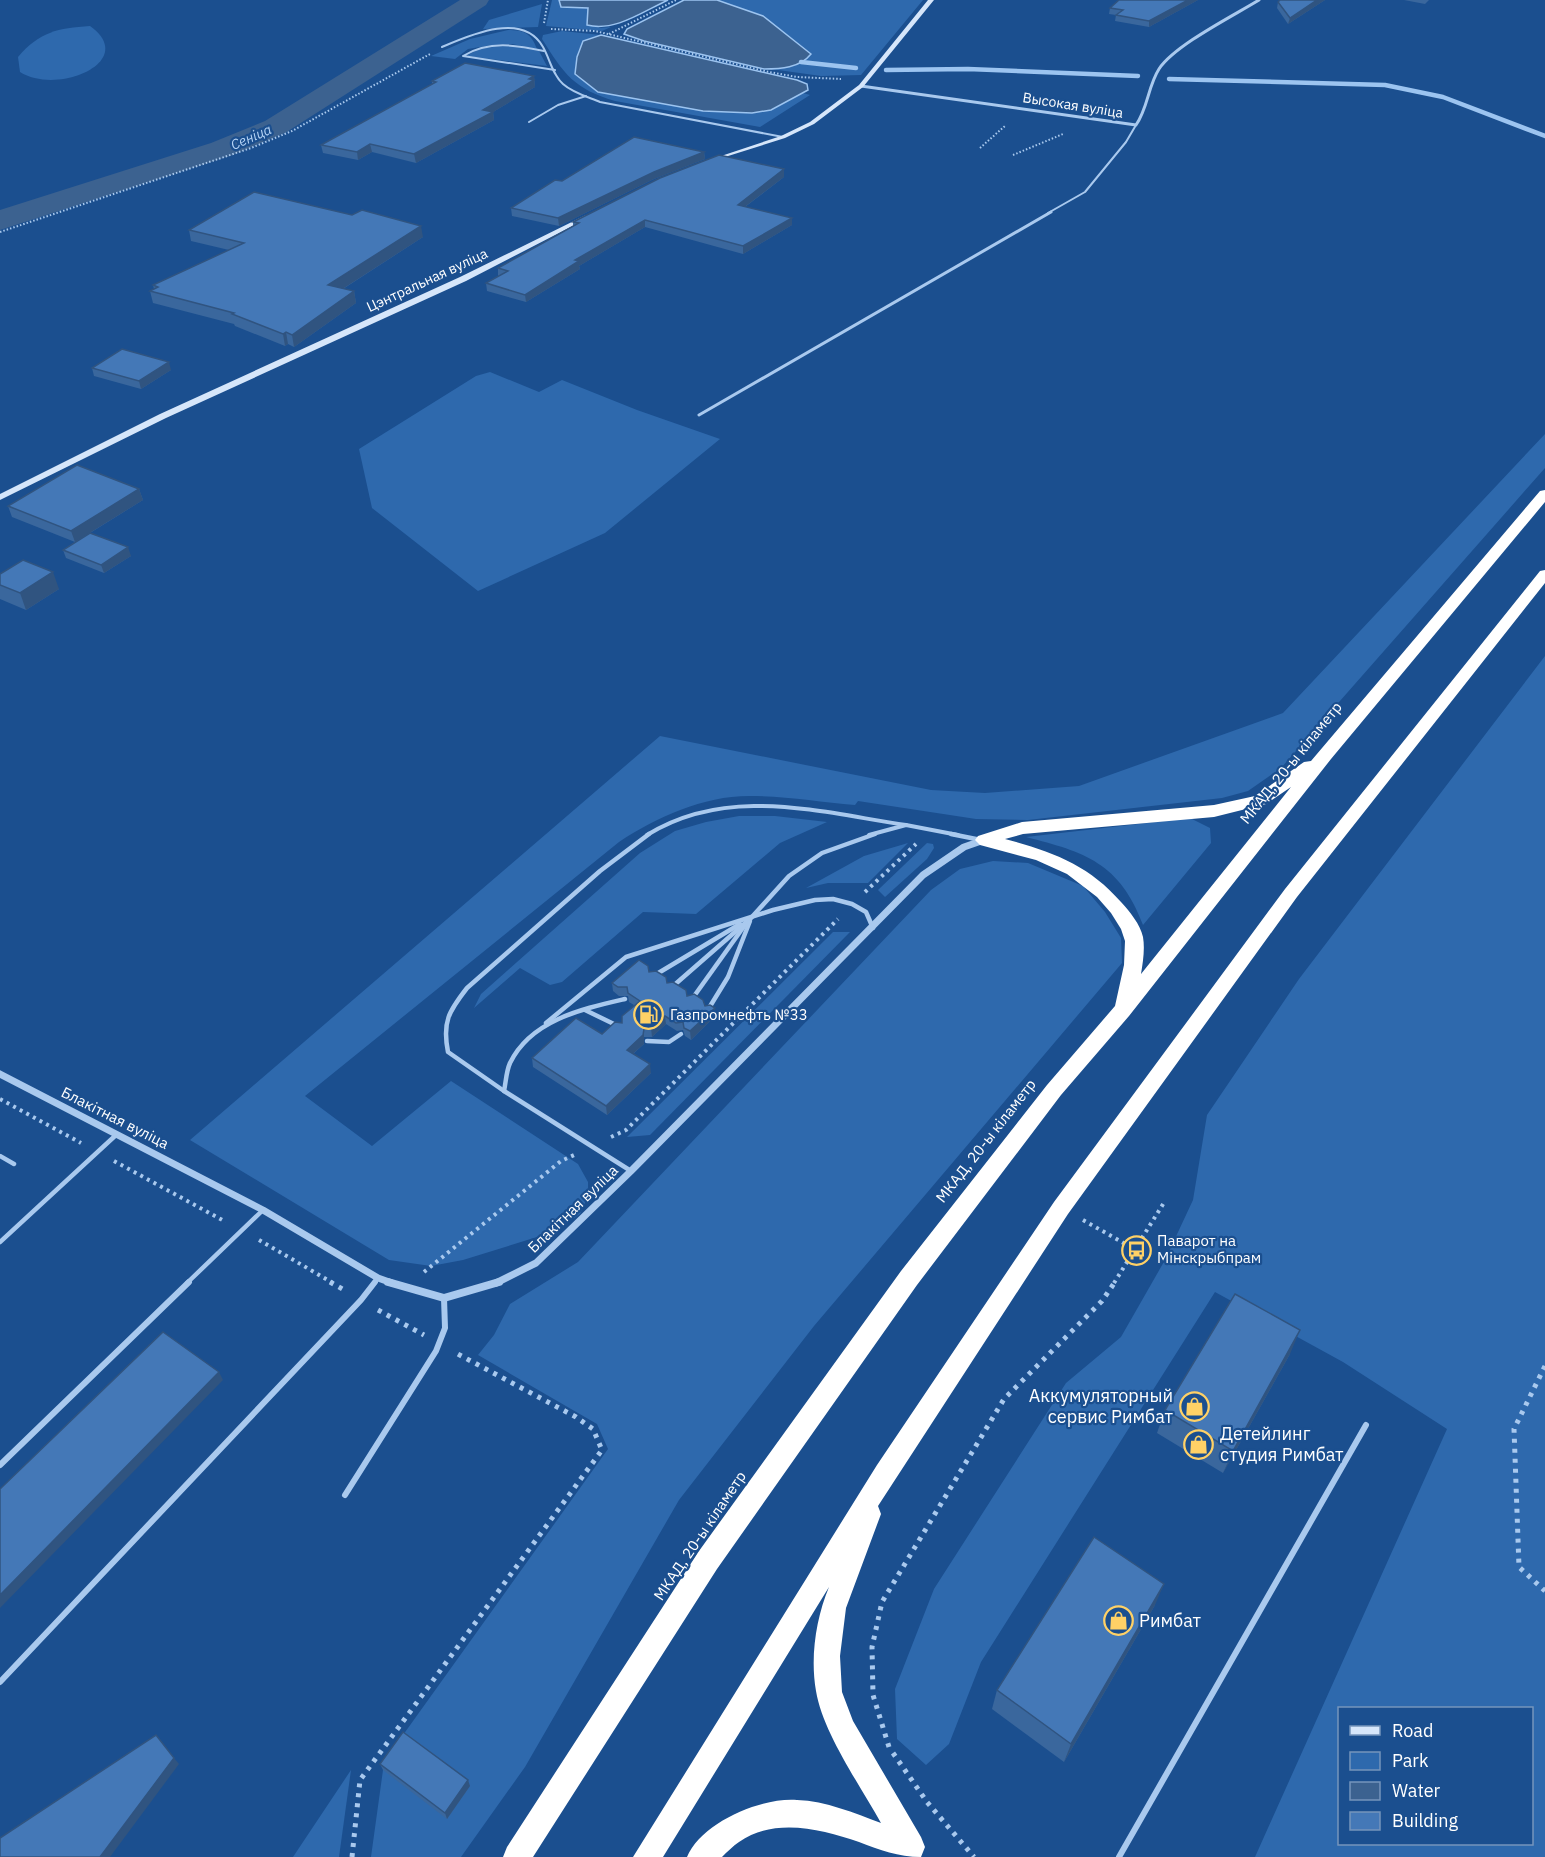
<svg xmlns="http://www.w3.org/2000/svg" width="1545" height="1857" font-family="'IBM Plex Sans',sans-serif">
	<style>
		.green { fill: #2e69ad; fill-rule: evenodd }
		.water { fill: #3c6290; stroke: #9cc4f0; stroke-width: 1.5 }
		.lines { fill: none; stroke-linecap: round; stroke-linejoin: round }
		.stream { stroke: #9cc4f0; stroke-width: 4.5 }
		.river { fill: #3c6290; fill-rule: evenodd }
		.path-far2 { stroke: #a9c9ee; stroke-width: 2; stroke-dasharray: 1.5 2; stroke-linecap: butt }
		.path-far1 { stroke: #a9c9ee; stroke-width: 4; stroke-dasharray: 3 4.5; stroke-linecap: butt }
		.path { stroke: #a9c9ee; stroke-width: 5; stroke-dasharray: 4 6; stroke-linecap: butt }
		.lane-far4 { stroke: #a9c9ee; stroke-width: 2 }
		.lane-far3 { stroke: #a9c9ee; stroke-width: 3 }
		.lane-far2 { stroke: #a9c9ee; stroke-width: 4 }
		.lane-far1 { stroke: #a9c9ee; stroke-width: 4.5 }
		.lane { stroke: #a9c9ee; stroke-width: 6 }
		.street-far2 { stroke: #a9c9ee; stroke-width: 3 }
		.street-far1 { stroke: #a9c9ee; stroke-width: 7 }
		.street { stroke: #a9c9ee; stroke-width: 8 }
		.secondary { fill: #d6e6fa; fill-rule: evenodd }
		.highway { fill: #fff; fill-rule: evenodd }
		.wall { fill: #3a679d }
		.shaded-wall { fill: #305480 }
		.building { fill: #4478b7; stroke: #305480; stroke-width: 1.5 }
		.labels { text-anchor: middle; stroke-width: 4.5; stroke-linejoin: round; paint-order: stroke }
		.far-street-label { font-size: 14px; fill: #fff; stroke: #1b4f8f }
		.far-water-label { font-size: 14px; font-style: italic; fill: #b5d3f5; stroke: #1b4f8f }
		.street-label { font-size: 15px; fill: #fff; stroke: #1b4f8f }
		.poi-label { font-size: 15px; fill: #fff; stroke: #1b4f8f; text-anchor: start }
		.near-poi-label { font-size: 18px; fill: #fff; stroke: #1b4f8f; text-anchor: start }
	</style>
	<rect width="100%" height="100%" fill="#1b4f8f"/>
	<!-- green -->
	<g class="green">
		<polygon points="552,0 560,0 561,7 588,8 599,28 611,27 602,31 546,26"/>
		<polygon points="717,0 923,0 861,75 821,76 771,69 783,68"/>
		<polygon points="542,4 538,27 483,29 489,20"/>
		<path d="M 90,26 C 139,61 58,96 20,72 L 18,57 C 39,32 58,28 90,26 Z"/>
		<path d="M 508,30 C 524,30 531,33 537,49 L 512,44 L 492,45 L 468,49 L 455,59 L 431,56 L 470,39 Z"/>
		<path d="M 562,31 L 601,35 C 577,39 577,52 575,74 L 598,92 L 703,111 L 752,113 L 771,110 L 803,93 L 810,95 L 760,127 L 615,101 C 574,89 564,74 542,39 L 543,35 Z"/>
		<path d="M 512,46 L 539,51 L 547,66 L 467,56 C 481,46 496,47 512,46 Z"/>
		<polygon points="490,372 539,392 562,380 637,410 720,439 605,533 478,591 372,508 359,449 476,376"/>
		<path d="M 1545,434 L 1545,468 L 1281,768 L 1248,791 L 1222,798 L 1028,820 L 976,819 L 858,801 L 855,805 C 820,802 784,796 749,796 C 703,796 657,817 619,842 L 305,1096 L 372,1146 L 451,1081 L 578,1164 L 588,1182 L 588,1196 L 580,1214 L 553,1232 L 463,1260 L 431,1266 L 389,1260 L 190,1140 L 660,736 L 931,790 L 985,793 L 1079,786 L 1283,713 Z"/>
		<path d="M 1545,656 L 1545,1857 L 1255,1857 L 1447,1429 L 1343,1362 L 1215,1292 L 981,1662 L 949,1744 L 926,1765 L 897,1739 L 895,1689 L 934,1589 L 1066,1383 L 1121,1337 L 1165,1260 L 1193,1200 L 1207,1115 L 1299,979 ZM 1340,1708 L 1532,1708 L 1532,1844 L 1340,1844 Z"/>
		<polygon points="739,816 775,816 827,822 780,843 696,914 643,912 562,982 550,985 520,968 474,1008 481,994 640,853 675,831 706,822"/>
		<path d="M 1190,818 L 1210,828 L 1211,843 L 1143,925 C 1120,863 1085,852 1026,837 Z"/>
		<polygon points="908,843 868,883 828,883 806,888 864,856"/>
		<polygon points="927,843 933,844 934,848 927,859 885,897 878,890"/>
		<polygon points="993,861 1028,863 1083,886 1105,912 1121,938 1122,963 814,1326 679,1500 525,1767 461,1857 371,1857 383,1770 403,1735 608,1449 597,1424 478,1355 494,1335 510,1304 578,1262 931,890 960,869"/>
		<polygon points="833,932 850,932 650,1135 627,1137"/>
		<polygon points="351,1770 339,1857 293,1857"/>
	</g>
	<!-- water -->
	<g class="water">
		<path d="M 559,0 L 668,0 C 642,12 615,32 587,25 L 588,8 L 561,7 Z"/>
		<path d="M 684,0 L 717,0 L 763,16 L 811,54 C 800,68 780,69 764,69 L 644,41 L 624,34 L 627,29 Z"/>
		<polygon points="601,35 797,80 807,84 808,90 771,110 752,113 703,111 598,92 575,74 577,57 583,41"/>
	</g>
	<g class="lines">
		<!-- stream -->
		<g class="stream">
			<polyline points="801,62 856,68"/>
			<polyline points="886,70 968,69 1138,76"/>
			<polyline points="1169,79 1385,85 1443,97 1545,136"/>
		</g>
		<!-- river -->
		<polygon class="river" points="460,0 489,0 486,5 285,133 233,155 0,230 0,210 211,143 265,121"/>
		<!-- path-far2 -->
		<g class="path-far2">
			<polyline points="544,23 548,0"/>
			<polyline points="551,29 595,31 769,72 797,77 841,79"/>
			<polyline points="609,34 676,0"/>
			<polyline points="980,148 1006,125"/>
			<polyline points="1013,155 1063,134"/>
			<polyline points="0,232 251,148 292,131 430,54"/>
		</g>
		<!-- path-far1 -->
		<g class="path-far1">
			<polyline points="865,892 916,844"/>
			<polyline points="0,1099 81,1143"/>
			<polyline points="611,1137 626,1130 838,919"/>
			<polyline points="114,1161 226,1222"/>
			<polyline points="1083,1220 1136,1250"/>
			<polyline points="259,1240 333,1283"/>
			<polyline points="424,1272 561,1161 574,1155"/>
			<polyline points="1114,1283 1165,1201"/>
		</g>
		<!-- path -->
		<g class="path">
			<polyline points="330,1282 346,1291"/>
			<polyline points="378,1310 424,1335"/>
			<polyline points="1545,1366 1514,1429 1519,1567 1545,1591"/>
			<polyline points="889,1747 873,1695 872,1647 882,1602 1004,1399 1102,1301 1115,1282"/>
			<polyline points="893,1753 927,1802 974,1857"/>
			<polyline points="352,1857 360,1780 602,1450 593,1429 576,1417 454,1352"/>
		</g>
		<!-- lane-far4 -->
		<g class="lane-far4">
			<path d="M 442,47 C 470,35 523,11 543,47 C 550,59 552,74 563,84 C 573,93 588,97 600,102 L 783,137"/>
			<path d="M 544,51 C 516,45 489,40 463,56 L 555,70"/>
			<polyline points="529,122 558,105 586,96"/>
			<polyline points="1048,213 1085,192 1126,142 1136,125"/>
		</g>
		<!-- lane-far3 -->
		<polyline class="lane-far3" points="699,415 1051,212"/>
		<!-- lane-far2 -->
		<g class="lane-far2">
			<path d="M 647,835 C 728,785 818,812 906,825"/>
			<polyline points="869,835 906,825 958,835"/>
		</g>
		<!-- lane-far1 -->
		<g class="lane-far1">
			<polyline points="951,834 981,840"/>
			<polyline points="655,975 740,924"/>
			<polyline points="672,987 751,918 789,876 822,853 875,834"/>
			<polyline points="692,999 745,925"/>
			<polyline points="709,1008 728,977 750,921"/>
			<polyline points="585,1010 618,1026"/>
			<polyline points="546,1023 626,957 773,910 815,900 833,899 852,904 866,912 873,928"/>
			<polyline points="647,1041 669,1042 681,1034"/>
			<path d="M 504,1091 C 506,1082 506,1072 510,1063 C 531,1020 582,1009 625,999"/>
			<polyline points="0,1156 14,1164"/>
			<path d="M 631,1171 L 504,1091 L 448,1052 C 442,1022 449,1011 467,988 L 600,871 L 649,834"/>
			<polyline points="0,1242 116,1135"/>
			<polyline points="187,1283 263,1210"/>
			<polyline points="374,1283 378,1278"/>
		</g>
		<!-- lane -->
		<g class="lane">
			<polyline points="0,1465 189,1282"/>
			<polyline points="345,1495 436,1351 445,1328 444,1298"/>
			<polyline points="0,1682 361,1300 375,1282"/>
			<polyline points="1119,1857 1366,1425"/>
		</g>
		<!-- street-far2 -->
		<path class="street-far2" d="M 861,86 L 1136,125 C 1148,108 1148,86 1159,69 C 1175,45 1233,16 1259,0"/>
		<!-- street-far1 -->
		<g class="street-far1">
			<polyline points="0,1074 263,1210 378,1278 392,1283"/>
			<polyline points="496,1283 536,1263 631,1171 923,875 964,847 984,840"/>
		</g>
		<!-- street -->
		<polyline class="street" points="388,1282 444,1298 499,1282"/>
		<!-- secondary -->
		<g class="secondary">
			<polygon points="928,0 934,0 863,87 814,124 785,138 709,162 709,160 781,136 810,122 859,85"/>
			<polygon points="586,215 589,217 588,218 466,281 166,418 0,500 0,494 160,414 460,277"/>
		</g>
		<!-- highway -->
		<g class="highway">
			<path d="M 1545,490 L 1545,502 L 1331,759 L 1129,1016 L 1061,1095 L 917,1285 L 717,1569 L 533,1857 L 503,1857 L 507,1847 L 699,1551 L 901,1271 L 1047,1085 L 1115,1006 L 1124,965 L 1125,941 L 1121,929 L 1111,913 L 1097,897 L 1067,874 L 1036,860 L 980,845 L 975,840 L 978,836 L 1022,822 L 1214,805 L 1255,796 L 1304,762 L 1311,761 L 1540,491 ZM 1291,787 L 1141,974 C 1143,962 1145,949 1143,937 C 1140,924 1130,912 1121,902 C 1089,865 1051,851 1005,839 L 1023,834 L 1214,817 L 1266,804 Z"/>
			<path d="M 1545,570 L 1545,583 L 1297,897 L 1068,1214 L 878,1506 L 881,1514 L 846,1608 L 840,1656 L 842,1692 L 853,1721 L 921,1837 L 925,1847 L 921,1857 C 898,1857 880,1850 859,1842 C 822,1829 774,1817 739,1842 C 733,1846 727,1852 722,1857 L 687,1857 C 701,1823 761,1797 797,1800 C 826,1801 854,1813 881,1823 C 860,1785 823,1733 816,1691 C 810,1657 816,1618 829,1587 L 663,1857 L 633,1857 L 877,1465 L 1054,1202 L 1285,889 L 1540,571 Z"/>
		</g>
	</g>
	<!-- wall -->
	<g class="wall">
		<polygon points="1198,0 1149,27 1115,21 1116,15 1109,14 1110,8"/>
		<polygon points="1280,0 1325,0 1288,24 1277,8 1278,2"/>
		<polygon points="1404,0 1429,0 1425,4"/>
		<polygon points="534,76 535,87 493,112 494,120 416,163 372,152 358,160 323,153 321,145 432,84 432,81"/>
		<polygon points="704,152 705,159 654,179 559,226 512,216 511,208 562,181"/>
		<polygon points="784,177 745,207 792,218 792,225 743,254 645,227 579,266 580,269 526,302 487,291 486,283 498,276 498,268 573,226 573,222"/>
		<polygon points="189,230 423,237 343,289 354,291 356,303 294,347 288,344 285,346 235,326 234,324 153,303 150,291 154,289 153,285 229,250 191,241"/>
		<polygon points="92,368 171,370 141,389 94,376"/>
		<polygon points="139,489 143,500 90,533 131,556 104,573 66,558 63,550 75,542 12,517 8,506"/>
		<polygon points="0,574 59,589 26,610 0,599"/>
		<polygon points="649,972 705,1006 715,1016 691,1040 685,1036 683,1030 677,1031 666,1024 652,1037 644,1037 644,1044 633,1054 651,1073 607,1115 533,1067 532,1058 602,1034 622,1023 634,1005 629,1002 628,996 619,996 613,991 612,983"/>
		<polygon points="1290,1354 1223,1473 1157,1433 1165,1410"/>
		<polygon points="1155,1605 1064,1762 992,1709 997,1690"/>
		<polygon points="380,1764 468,1780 470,1786 447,1819 383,1770"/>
	</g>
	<!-- shaded-wall -->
	<g class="shaded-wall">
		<polygon points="1188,0 1198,0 1149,27 1149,21"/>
		<polygon points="1317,0 1325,0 1288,24 1290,18"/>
		<polygon points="534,76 535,87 493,112 494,120 416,163 414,154"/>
		<polygon points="370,144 372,152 358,160 357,152"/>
		<polygon points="704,152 705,159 654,179 559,226 558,218 654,172"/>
		<polygon points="784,169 784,177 738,212 738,205"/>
		<polygon points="792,218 792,225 743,254 743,246"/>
		<polygon points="645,220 645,227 579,266 580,269 526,302 525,295 575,260"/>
		<polygon points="421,226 423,237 330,297 328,285"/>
		<polygon points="354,291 356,303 294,347 292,335"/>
		<polygon points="286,332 288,344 285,346 283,334"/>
		<polygon points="169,362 171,370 141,389 139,381"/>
		<polygon points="139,489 143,500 75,542 71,531"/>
		<polygon points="128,547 131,556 104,573 101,565"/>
		<polygon points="53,572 59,589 26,610 20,593"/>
		<polygon points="715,1008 715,1016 691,1040 690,1031"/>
		<polygon points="665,1016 666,1024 652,1037 651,1028"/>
		<polygon points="644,1029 644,1044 628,1058 627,1050"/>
		<polygon points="650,1064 651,1073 607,1115 606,1106"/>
		<polygon points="1300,1330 1290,1354 1223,1473 1233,1451"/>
		<polygon points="219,1372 223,1380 0,1608 0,1595"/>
		<polygon points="1164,1584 1155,1605 1064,1762 1071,1744"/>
		<polygon points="174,1758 179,1764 110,1857 100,1857"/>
		<polygon points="468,1780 470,1786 447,1819 445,1813"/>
	</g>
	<!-- building -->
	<g class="building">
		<polygon points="1119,0 1188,0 1149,21 1116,15 1123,10 1110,8"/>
		<polygon points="1280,0 1317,0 1290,18 1278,2"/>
		<polygon points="465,63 534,76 529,79 534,80 483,110 493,112 414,154 370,144 357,152 321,145 436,82 432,81"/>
		<polygon points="634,137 704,152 654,172 558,218 511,208 555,180 562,181"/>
		<polygon points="719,155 784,169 738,205 792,218 743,246 645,220 575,260 579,261 525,295 486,283 508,271 498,268 579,223 573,222 660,178"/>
		<polygon points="254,192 352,215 362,210 421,226 328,285 354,291 292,335 286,332 283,334 232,314 234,313 150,291 158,287 153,285 244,243 189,230"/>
		<polygon points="122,349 169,362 139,381 92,368"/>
		<polygon points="77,465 139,489 71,531 8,506"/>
		<polygon points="90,533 128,547 101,565 63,550"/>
		<polygon points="23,560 53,572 20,593 0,585 0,574"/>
		<polygon points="639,960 648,966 649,972 656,971 666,977 667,983 673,982 686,990 687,996 694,994 703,1000 705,1006 710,1005 715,1008 690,1031 684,1028 683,1022 676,1023 665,1016 651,1028 644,1029 643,1035 627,1050 650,1064 606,1106 532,1058 576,1018 602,1034 615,1022 622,1023 622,1016 640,1001 628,993 627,987 618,987 612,983"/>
		<polygon points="1235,1294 1300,1330 1233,1451 1165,1410"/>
		<polygon points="163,1332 219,1372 0,1595 0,1489"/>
		<polygon points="1094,1537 1164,1584 1071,1744 997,1690"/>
		<polygon points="403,1732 468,1780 445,1813 380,1764"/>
		<polygon points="156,1735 174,1758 100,1857 0,1857 0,1838"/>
	</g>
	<!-- icons -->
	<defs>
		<symbol id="fuel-ring" viewBox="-11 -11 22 22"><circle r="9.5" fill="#1b4f8f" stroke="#ffd166" stroke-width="1.5"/><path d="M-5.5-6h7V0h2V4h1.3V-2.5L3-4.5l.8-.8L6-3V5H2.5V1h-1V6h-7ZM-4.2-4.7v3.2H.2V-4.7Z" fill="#ffd166"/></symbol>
		<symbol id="bus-ring" viewBox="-11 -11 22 22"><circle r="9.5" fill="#1b4f8f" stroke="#ffd166" stroke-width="1.5"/><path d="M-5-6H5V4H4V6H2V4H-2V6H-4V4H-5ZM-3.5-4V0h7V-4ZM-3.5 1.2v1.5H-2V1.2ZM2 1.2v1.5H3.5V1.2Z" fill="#ffd166"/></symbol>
		<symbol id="shop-ring" viewBox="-11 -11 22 22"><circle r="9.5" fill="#1b4f8f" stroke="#ffd166" stroke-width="1.5"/><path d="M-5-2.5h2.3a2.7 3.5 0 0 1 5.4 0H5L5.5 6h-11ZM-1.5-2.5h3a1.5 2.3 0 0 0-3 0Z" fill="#ffd166"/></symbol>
	</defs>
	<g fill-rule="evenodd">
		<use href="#fuel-ring" x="632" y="998" width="33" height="33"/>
		<use href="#bus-ring" x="1120" y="1234" width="33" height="33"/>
		<use href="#shop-ring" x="1178" y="1390" width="33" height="33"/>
		<use href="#shop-ring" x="1182" y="1428" width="33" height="33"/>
		<use href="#shop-ring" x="1102" y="1604" width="33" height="33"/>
	</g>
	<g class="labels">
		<!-- far-street labels -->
		<g class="far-street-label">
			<text transform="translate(1073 105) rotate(9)" y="5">Высокая вуліца</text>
			<text transform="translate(427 280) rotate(-25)" y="5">Цэнтральная вуліца</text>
		</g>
		<!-- far-water labels -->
		<g class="far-water-label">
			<text transform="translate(251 137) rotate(-24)" y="5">Сеніца</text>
		</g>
		<!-- street labels -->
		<g class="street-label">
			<text transform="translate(1291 763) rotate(-51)" y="5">МКАД, 20-ы кіламетр</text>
			<text transform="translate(115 1118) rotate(27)" y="5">Блакітная вуліца</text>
			<text transform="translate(986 1141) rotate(-52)" y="5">МКАД, 20-ы кіламетр</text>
			<text transform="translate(573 1209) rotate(-44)" y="5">Блакітная вуліца</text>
			<text transform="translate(700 1536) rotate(-56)" y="5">МКАД, 20-ы кіламетр</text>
		</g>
		<!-- poi labels -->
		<g class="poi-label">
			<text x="670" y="1020">Газпромнефть №33</text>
			<text x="1157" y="1246">Паварот на<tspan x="1157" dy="17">Мінскрыбпрам</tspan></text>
		</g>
		<!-- near-poi labels -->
		<g class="near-poi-label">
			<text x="1173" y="1402" text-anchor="end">Аккумуляторный<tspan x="1173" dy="21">сервис Римбат</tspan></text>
			<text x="1220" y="1440">Детейлинг<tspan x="1220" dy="21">студия Римбат</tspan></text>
			<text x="1139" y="1627">Римбат</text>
		</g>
	</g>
	<!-- legend -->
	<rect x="1338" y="1707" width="195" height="138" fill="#1b4f8f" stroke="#7695bc" stroke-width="1.5"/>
	<rect x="1350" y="1726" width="30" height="9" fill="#d6e6fa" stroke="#7695bc" stroke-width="1.5"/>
	<text x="1392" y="1737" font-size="18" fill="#ffffff">Road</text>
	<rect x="1350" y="1752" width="30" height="18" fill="#2e69ad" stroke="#7695bc" stroke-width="1.5"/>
	<text x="1392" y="1767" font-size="18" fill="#ffffff">Park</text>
	<rect x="1350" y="1782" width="30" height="18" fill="#3c6290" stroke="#7695bc" stroke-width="1.5"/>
	<text x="1392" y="1797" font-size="18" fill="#ffffff">Water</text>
	<rect x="1350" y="1812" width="30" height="18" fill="#4478b7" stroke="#7695bc" stroke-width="1.5"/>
	<text x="1392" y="1827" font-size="18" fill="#ffffff">Building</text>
</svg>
